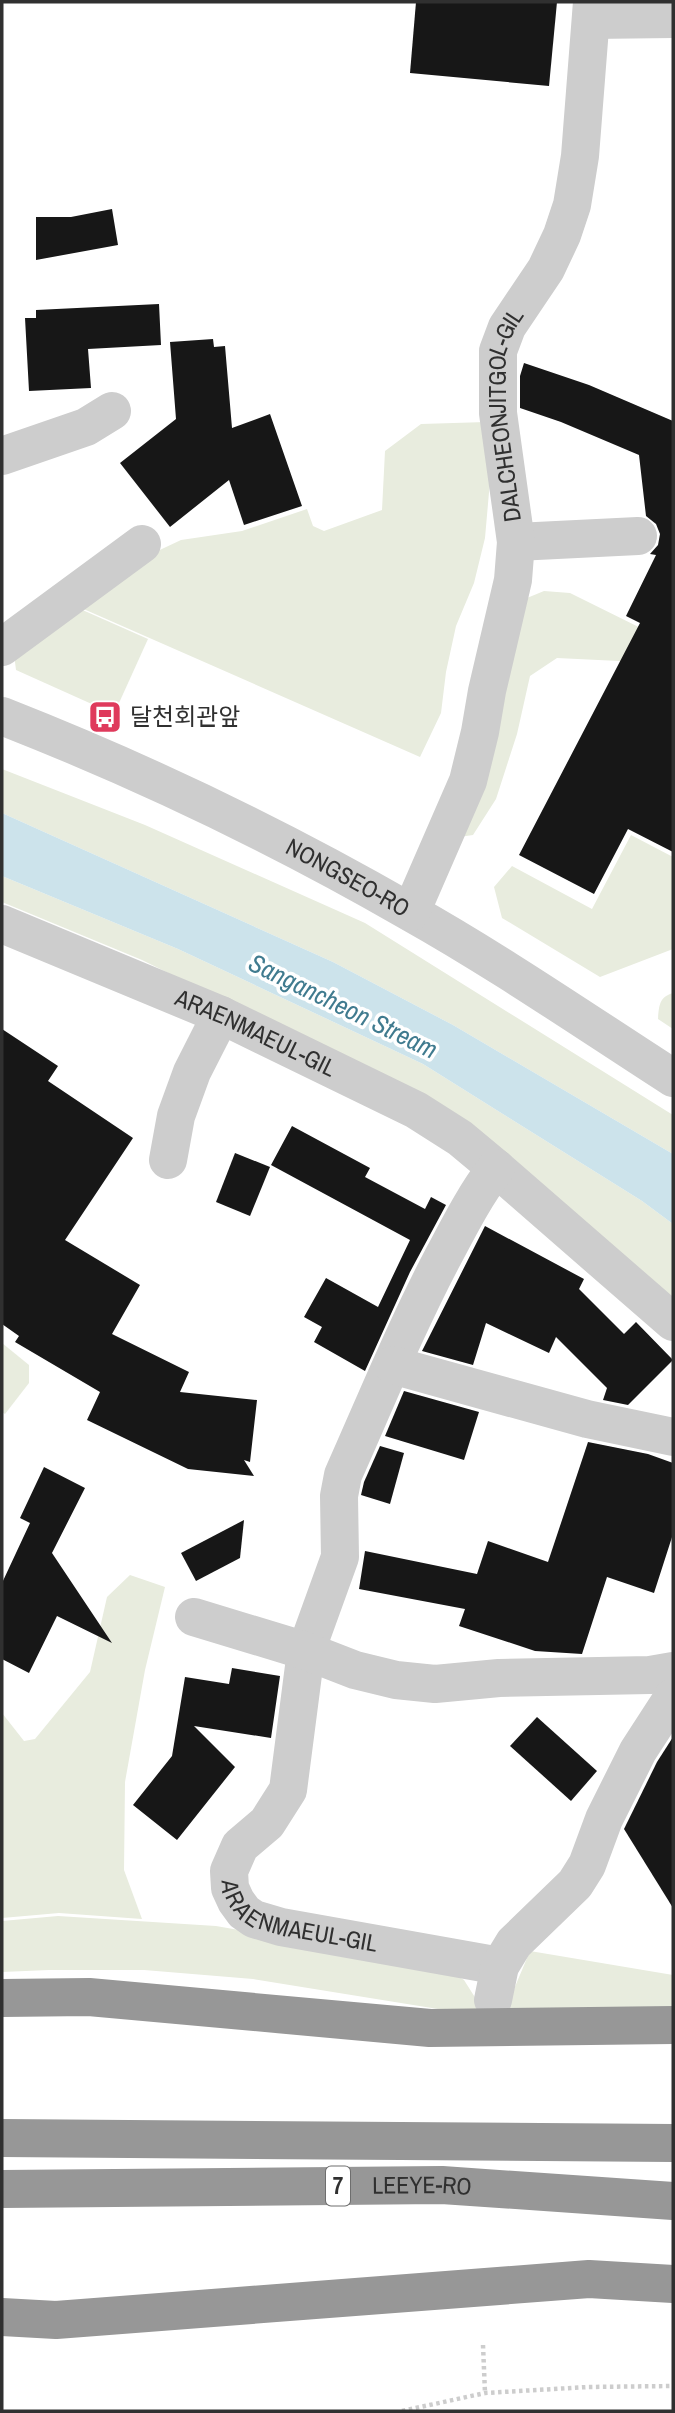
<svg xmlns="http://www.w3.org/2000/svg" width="675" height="2413" font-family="'Archivo Narrow','Noto Sans KR',sans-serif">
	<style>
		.green { fill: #e8ecde }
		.water { fill: #cce3eb }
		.building { fill: #171717 }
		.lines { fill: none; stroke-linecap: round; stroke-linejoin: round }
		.path { stroke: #cdcdcd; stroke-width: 4.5; stroke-dasharray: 3.5 3.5; stroke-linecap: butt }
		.minor { stroke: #cdcdcd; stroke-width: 38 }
		.highway { stroke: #979797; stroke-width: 38 }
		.labels { text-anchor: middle; stroke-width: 7; stroke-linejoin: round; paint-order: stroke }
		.shield { fill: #fff; stroke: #6e6e6e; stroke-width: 2 }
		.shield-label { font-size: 23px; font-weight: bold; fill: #303030 }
		.street-label { font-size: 24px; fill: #303030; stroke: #fff }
		.poi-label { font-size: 24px; fill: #303030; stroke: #fff; text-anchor: start }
		.water-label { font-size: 26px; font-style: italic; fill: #407b8f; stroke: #fff }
	</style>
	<rect width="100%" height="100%" fill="#fff"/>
	<!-- green -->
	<g class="green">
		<polygon points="486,422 490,481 485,538 474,583 456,626 446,672 441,713 420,757 79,607 147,556 181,540 242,531 307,509 313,526 324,531 382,510 385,451 421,424"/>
		<polygon points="544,591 570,593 673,644 673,686 619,661 557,658 530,676 517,734 496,799 473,835 459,837 527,598"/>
		<polygon points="78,608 148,639 114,714 16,670 14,654"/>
		<polygon points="2,769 145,825 365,923 673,1115 673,1154 453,1025 333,962 2,813"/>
		<polygon points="631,835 673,857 673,949 600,977 502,918 494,887 512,866 592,909"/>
		<polygon points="2,876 178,949 423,1064 642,1201 673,1224 673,1303 396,1086 142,960 2,902"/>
		<path d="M 673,993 L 673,1029 L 658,1019 C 659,1006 659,997 673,993 Z"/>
		<polygon points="2,1343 29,1365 29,1383 5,1414 2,1412"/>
		<polygon points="130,1575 165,1587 145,1670 125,1782 124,1870 142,1919 59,1913 2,1918 2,1713 24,1741 35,1739 90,1672 107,1597"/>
		<polygon points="58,1916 216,1926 442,1966 464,1980 476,1999 509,2001 530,1951 673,1975 673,2014 438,2009 253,1979 144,1970 49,1970 2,1972 2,1921"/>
	</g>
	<!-- water -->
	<polygon class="water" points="2,813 333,962 453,1025 673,1154 673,1224 642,1201 423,1064 178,949 2,876"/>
	<!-- building -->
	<g class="building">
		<polygon points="416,2 557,2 549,86 410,73"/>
		<polygon points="112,209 118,245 36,260 36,217 71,217"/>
		<polygon points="159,304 161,345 88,349 91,388 29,391 25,318 36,318 36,310"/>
		<polygon points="213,339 214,347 225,346 232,428 270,414 302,506 244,525 229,480 170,527 120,463 176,419 170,342"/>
		<polygon points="524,363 589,385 673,421 673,852 628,829 594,894 519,855 640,623 626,616 656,555 650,554 658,545 660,534 656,524 646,516 639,455 561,422 520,408 520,376"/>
		<polygon points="2,1029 58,1066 48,1081 133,1138 65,1240 140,1285 112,1334 189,1372 180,1392 257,1400 250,1462 244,1460 254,1476 188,1469 87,1420 100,1392 15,1342 19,1336 2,1324"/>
		<polygon points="292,1126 370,1168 365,1177 425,1209 431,1197 446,1205 410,1272 365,1371 314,1342 322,1327 304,1317 326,1278 378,1307 410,1240 271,1165"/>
		<polygon points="235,1153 270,1167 250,1216 216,1202"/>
		<polygon points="485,1226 584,1279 579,1289 624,1334 636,1322 673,1360 628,1405 603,1400 607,1388 556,1337 549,1353 486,1323 473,1365 422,1351"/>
		<polygon points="404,1391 479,1412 464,1460 385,1436"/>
		<polygon points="588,1442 648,1454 673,1463 673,1534 654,1593 607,1577 582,1654 535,1651 459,1626 465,1609 359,1589 365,1551 477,1574 488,1541 548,1562"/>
		<polygon points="380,1446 404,1453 390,1504 361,1495 364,1482"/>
		<polygon points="44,1467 85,1488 52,1553 112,1643 57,1616 29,1673 2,1659 2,1583 30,1523 20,1518"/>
		<polygon points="244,1520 240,1558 196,1581 181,1553"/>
		<polygon points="232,1668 280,1676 271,1738 194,1726 235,1767 177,1840 133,1805 172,1756 185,1677 229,1684"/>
		<polygon points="537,1717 597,1771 571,1801 510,1746"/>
		<polygon points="673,1737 673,1908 624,1829 657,1762"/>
	</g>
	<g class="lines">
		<!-- path -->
		<g class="path">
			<polyline points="483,2345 485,2393"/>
			<polyline points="402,2411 485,2393 588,2387 673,2386"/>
		</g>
		<!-- minor -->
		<g class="minor">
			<polyline points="591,20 673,19"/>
			<polyline points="2,456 86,427 112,411"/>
			<polyline points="516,542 638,536"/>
			<polyline points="2,647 142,544"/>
			<path id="s1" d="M 2,716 C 142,771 278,836 408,911 C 499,962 586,1022 673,1078"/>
			<path id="s2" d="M 411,912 L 468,781 L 480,732 L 487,691 L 513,580 L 516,542 L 498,413 L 498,351 L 507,327 L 546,269 L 562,235 L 572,205 L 580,156 L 592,2"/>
			<path id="s3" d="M 2,924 L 221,1015 L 416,1110 L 460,1138 L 496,1168 L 673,1322"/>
			<polyline points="168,1160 176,1116 192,1072 221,1015"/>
			<path id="s4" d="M 496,1168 C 475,1195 460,1225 444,1255 C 406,1327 376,1401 343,1475 L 339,1496 L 340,1557 L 306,1651 L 288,1790 L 267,1823 L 240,1846 L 229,1871 L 230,1888 L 236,1901 L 244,1912 L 254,1919 L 281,1927 L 500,1966"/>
			<polyline points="392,1365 587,1419 673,1437"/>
			<polyline points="194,1617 306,1651 355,1670 396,1680 435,1684 499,1678 650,1675 673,1671"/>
			<polyline points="493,2000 500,1966 514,1943 575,1884 587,1865 604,1819 638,1751 673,1697"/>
		</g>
		<!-- highway -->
		<g class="highway">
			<polyline points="2,1998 89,1997 430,2028 673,2025"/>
			<polyline points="2,2138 673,2143"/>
			<path id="s5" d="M 2,2189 L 442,2185 L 673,2201"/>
			<polyline points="2,2317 56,2320 589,2279 673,2284"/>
		</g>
	</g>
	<!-- icons -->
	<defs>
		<symbol id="bus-square" viewBox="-11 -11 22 22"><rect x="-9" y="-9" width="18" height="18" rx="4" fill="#df3a5c" stroke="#fff"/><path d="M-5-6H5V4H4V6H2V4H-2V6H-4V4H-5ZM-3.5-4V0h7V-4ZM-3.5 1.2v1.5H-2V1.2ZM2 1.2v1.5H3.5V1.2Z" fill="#fff"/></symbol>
	</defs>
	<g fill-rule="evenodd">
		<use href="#bus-square" x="86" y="698" width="38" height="38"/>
	</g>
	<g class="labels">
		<!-- shield labels -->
		<rect class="shield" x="326" y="2166.5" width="24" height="39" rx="5"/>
		<g class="shield-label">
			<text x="338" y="2194">7</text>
		</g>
		<!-- street labels -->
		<g class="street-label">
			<text dy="8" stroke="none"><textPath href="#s2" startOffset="516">DALCHEONJITGOL-GIL</textPath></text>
			<text dy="8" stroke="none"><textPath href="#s1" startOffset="382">NONGSEO-RO</textPath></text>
			<text dy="8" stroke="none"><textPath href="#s3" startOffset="276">ARAENMAEUL-GIL</textPath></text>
			<text dy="8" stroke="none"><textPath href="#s4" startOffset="864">ARAENMAEUL-GIL</textPath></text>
			<text dy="8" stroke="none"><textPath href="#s5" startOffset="420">LEEYE-RO</textPath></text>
		</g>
		<!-- poi labels -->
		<g class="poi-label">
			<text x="130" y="725">달천회관앞</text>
		</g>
		<!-- water labels -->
		<g class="water-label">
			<text transform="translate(343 1006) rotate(26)" y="9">Sangancheon Stream</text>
		</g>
	</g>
	<!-- border -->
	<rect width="675" height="2413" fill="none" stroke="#303030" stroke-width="7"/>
</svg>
